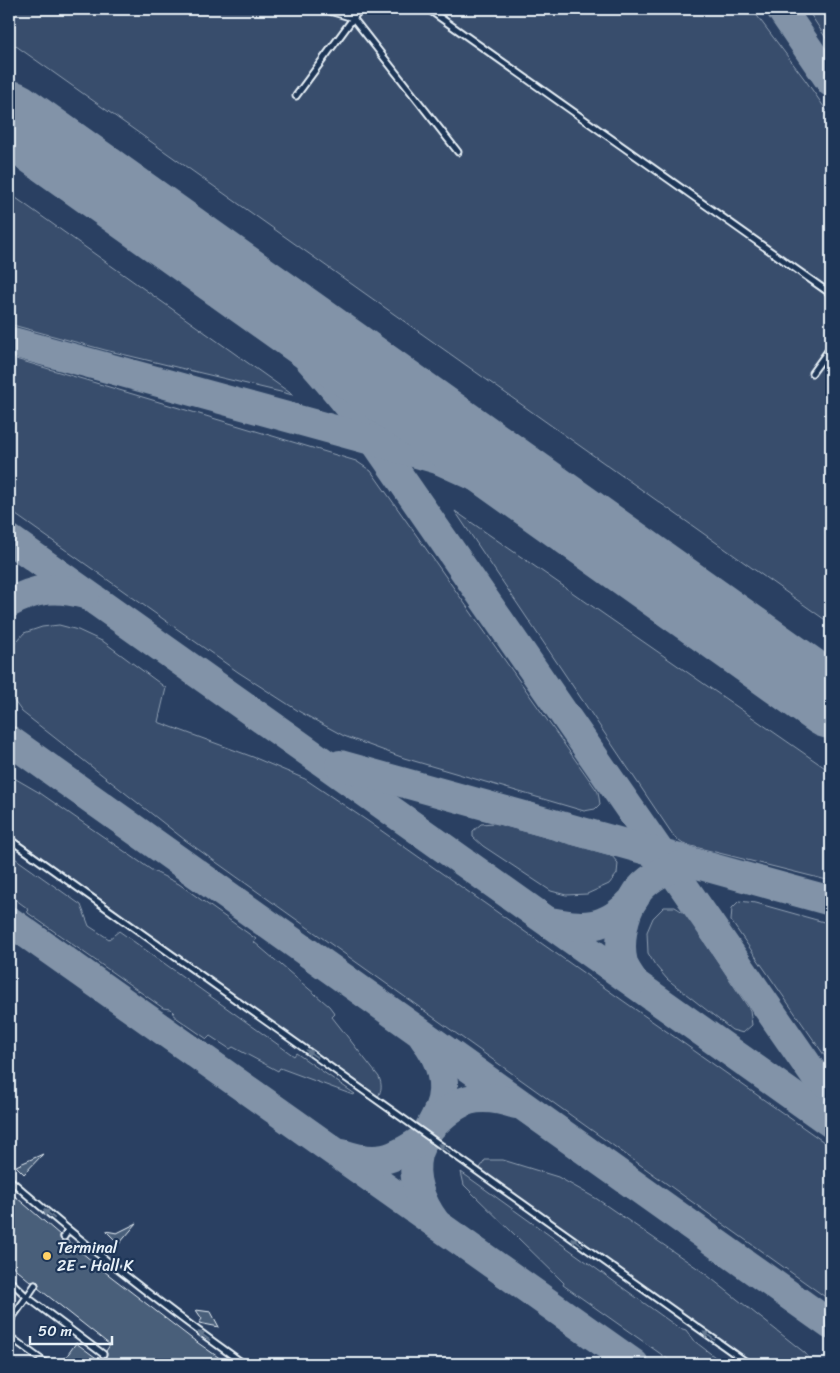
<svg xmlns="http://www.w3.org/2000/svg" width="840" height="1373" font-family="Sriracha,sans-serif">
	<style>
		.built { fill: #2a4162 }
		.green { fill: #374d6c; stroke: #909fb2 }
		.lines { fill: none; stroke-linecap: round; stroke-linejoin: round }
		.taxiway { stroke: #8293a8; stroke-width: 30 }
		.runway { stroke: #8293a8; stroke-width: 74 }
		.building { fill: #495e7a; stroke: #e8f1f8 }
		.service-casing { stroke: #e8f1f8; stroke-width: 9 }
		.service { stroke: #1d3557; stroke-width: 5 }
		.oneway { fill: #64778f }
		.poi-dot { fill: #ffd166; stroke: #1d3557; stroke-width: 2 }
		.labels { text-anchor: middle; stroke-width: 4.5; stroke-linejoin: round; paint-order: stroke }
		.poi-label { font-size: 16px; fill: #e8f1f8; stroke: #1d3557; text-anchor: start }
	</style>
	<rect width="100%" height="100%" fill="#1d3557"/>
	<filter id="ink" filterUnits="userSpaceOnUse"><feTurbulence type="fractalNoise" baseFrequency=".02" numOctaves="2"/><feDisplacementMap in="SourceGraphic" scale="10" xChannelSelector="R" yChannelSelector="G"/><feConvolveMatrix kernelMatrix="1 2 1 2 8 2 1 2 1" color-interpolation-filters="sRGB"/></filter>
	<g filter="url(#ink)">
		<!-- built -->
		<rect class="built" x="9" y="9" width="822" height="1355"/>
		<!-- green -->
		<g class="green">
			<polygon points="9,9 752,9 806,81 831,117 831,624 9,41"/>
			<polygon points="807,9 831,9 831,46"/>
			<polygon points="9,193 293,395 105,350 9,324"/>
			<polygon points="9,357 356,461 371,471 598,792 600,804 595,809 584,811 404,758 344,736 300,712 238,672 9,510"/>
			<polygon points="455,511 831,772 831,881 683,844 675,838"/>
			<polygon points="59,625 78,630 104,642 166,688 158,722 253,757 305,779 369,822 831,1147 831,1301 185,840 22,712 9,694 9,654 12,647 24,633 42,627"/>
			<path d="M 9,775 L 40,793 L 153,871 L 179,884 L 256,939 L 254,942 L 329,1006 L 335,1014 L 332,1017 L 379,1077 C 382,1085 382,1089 378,1097 L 9,834 Z"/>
			<polygon points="494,823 611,855 618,863 617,874 609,884 587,894 566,895 551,891 483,846 473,837 473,831 481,824"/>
			<polygon points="9,854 81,905 89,926 109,939 119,931 294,1056 296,1053 355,1094 353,1095 280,1068 278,1071 233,1047 230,1049 210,1036 207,1039 174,1016 174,1013 170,1009 163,1008 28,913 27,908 9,895"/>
			<polygon points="739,901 756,903 831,924 831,1065 731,921 732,908"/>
			<polygon points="664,907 675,907 686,914 750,1010 752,1025 743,1033 732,1030 667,979 655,965 648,953 647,932 653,918"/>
			<polygon points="485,1160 503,1160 558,1177 597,1199 703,1272 805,1353 814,1364 754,1364 479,1170"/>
			<polygon points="461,1172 679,1328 686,1330 693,1340 715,1357 727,1361 731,1364 675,1364 563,1285 564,1283 470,1191 464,1185"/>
		</g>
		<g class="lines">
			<!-- taxiway -->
			<g class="taxiway">
				<polyline points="781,9 831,82"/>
				<path d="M 123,199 C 162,228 203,257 240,289 C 284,328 322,372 358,417 L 831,1099"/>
				<polyline points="9,341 375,441 438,459 517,495 577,526 663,582"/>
				<polyline points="9,539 831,1123"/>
				<path d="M 9,603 C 36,588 56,586 85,594"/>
				<polyline points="9,740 831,1325"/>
				<polyline points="340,765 831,901"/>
				<polyline points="9,921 634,1364"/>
				<path d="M 549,922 C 566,925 586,929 603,922 C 612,919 624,910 631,902 C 634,899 636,894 639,890 C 652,875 671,866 690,865"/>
				<path d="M 633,981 C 630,976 625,970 623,963 C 618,944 623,913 635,897"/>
				<path d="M 424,1038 C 440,1057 449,1085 439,1109 C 433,1125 422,1138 417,1154 C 411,1178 421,1203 435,1222"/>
				<path d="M 430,1128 C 458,1098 477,1091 516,1104"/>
				<path d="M 342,1154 C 377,1166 393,1160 423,1139"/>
			</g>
			<!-- runway -->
			<polyline class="runway" points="9,117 831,702"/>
		</g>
		<!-- building -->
		<g class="building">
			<polygon points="43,1154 24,1174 16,1166"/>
			<polygon points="9,1191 60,1235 60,1238 61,1240 64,1241 67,1240 100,1268 191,1338 228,1364 61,1364 76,1343 99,1360 101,1358 103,1358 106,1357 107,1354 106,1351 110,1345 38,1288 39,1285 38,1282 35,1281 31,1282 9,1263"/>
			<polygon points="137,1223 119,1244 106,1231 117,1233"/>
			<polygon points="196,1310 211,1312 219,1327 199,1323 202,1319"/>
		</g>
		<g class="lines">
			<defs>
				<g id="service">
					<polyline points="323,9 353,18 458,152"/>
					<polyline points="428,9 831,294"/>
					<polyline points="296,96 360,9"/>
					<polyline points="812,373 831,347"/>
					<polyline points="9,839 749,1364"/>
					<path d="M 9,1179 C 84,1245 163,1306 244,1364"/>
					<polyline points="64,1237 68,1230"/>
					<polyline points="9,1280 27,1297 9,1322"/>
					<polyline points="35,1285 27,1297 103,1354"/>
					<polyline points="9,1336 47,1364"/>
				</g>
			</defs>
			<!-- service casing -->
			<use href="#service" class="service-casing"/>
			<!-- service -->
			<use href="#service" class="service"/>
		</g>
		<!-- one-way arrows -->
		<defs><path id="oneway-solid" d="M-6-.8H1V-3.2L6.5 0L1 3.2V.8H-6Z" transform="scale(1.25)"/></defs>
		<g class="oneway">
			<use href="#oneway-solid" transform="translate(312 1054) rotate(-145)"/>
			<use href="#oneway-solid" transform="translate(444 1148) rotate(-145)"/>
			<use href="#oneway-solid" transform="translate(49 1214) rotate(-140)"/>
			<use href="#oneway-solid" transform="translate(577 1242) rotate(-145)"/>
			<use href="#oneway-solid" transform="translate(204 1336) rotate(-144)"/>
			<use href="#oneway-solid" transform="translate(709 1336) rotate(-145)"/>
		</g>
	</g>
	<!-- markers -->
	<circle class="poi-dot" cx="47" cy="1256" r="5"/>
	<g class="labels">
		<!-- poi labels -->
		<g class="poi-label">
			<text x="57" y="1253">Terminal<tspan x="57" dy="18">2E - Hall K</tspan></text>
		</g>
	</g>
	<!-- margin -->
	<rect width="840" height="1373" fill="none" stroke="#1d3557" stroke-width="30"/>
	<rect x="15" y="15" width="810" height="1343" fill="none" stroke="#e8f1f8" stroke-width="2" filter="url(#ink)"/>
	<!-- scale -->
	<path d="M30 1336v8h82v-8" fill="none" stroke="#e8f1f8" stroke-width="2.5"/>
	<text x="38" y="1336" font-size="15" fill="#e8f1f8" stroke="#1d3557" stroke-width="4" paint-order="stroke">50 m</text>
</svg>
